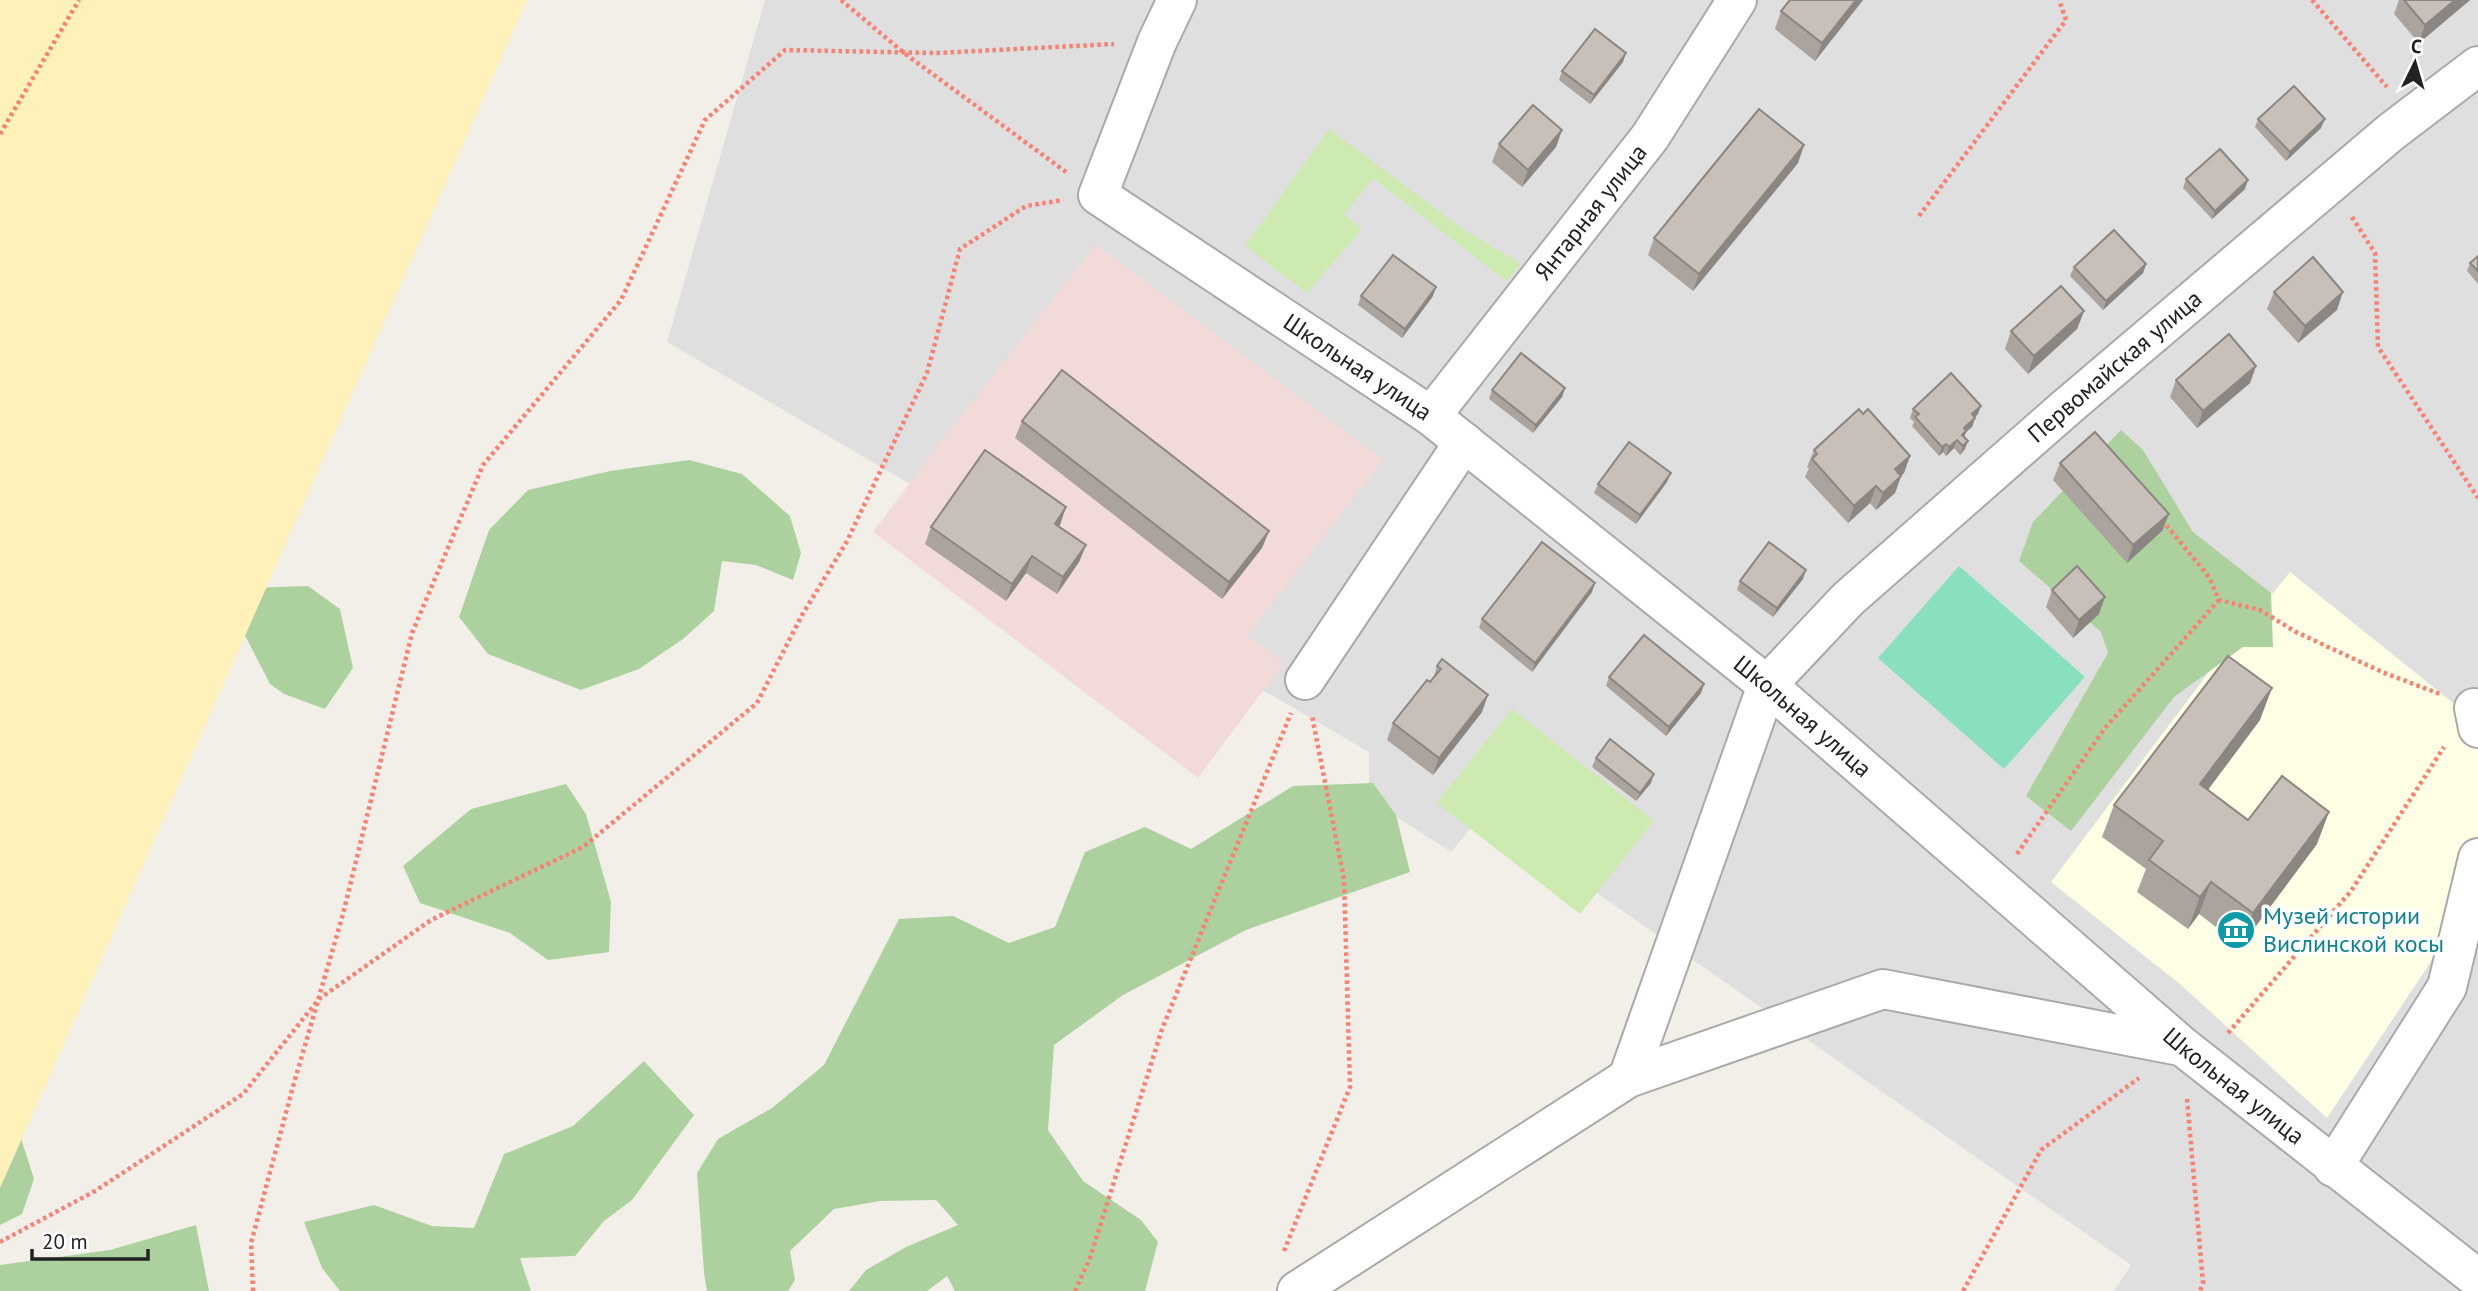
<svg xmlns="http://www.w3.org/2000/svg" width="2478" height="1291" font-family="'PT Sans',sans-serif">
	<style>
		.residential { fill: #e0dfdf }
		.commercial { fill: #f2dad9 }
		.education { fill: #ffffe5 }
		.grass { fill: #cdebb0 }
		.forest { fill: #add19e }
		.sand { fill: #fff1ba }
		.pitch { fill: #88e0be }
		.lines { fill: none; stroke-linecap: round; stroke-linejoin: round }
		.minor-casing { stroke: #a9a9a9; stroke-width: 42 }
		.path { stroke: #fa8072; stroke-width: 4.5; stroke-dasharray: 3.5 3.5; stroke-linecap: butt }
		.minor { stroke: #fff; stroke-width: 38 }
		.wall { fill: #aba49e }
		.shaded-wall { fill: #8b8681 }
		.building { fill: #c7bfb8; stroke: #8b8681; stroke-width: 2 }
		.labels { text-anchor: middle; stroke-width: 7; stroke-linejoin: round; paint-order: stroke }
		.street-label { font-size: 24px; fill: #222; stroke: #fff }
		.culture-label { font-size: 24px; fill: #0d838f; stroke: #fff; text-anchor: start }
	</style>
	<rect width="100%" height="100%" fill="#f2efe9"/>
	<!-- residential -->
	<polygon class="residential" points="765,0 2478,0 2478,1291 2114,1291 2131,1265 1528,845 1480,817 1451,852 1369,799 1369,752 667,342"/>
	<!-- commercial -->
	<polygon class="commercial" points="1096,244 1383,460 1248,635 1284,663 1198,778 873,532 949,431"/>
	<!-- education -->
	<polygon class="education" points="2290,572 2478,723 2478,891 2327,1118 2180,984 2051,882 2215,664"/>
	<!-- grass -->
	<g class="grass">
		<polygon points="1329,129 1463,229 1521,264 1506,281 1373,178 1344,215 1362,229 1307,293 1245,246"/>
		<polygon points="1512,709 1654,821 1580,914 1437,803"/>
	</g>
	<!-- forest -->
	<g class="forest">
		<polygon points="2121,430 2143,450 2193,532 2271,593 2273,647 2243,647 2174,697 2071,831 2026,796 2108,653 2101,632 2019,561 2033,522"/>
		<polygon points="689,460 742,474 790,516 801,553 793,580 756,565 722,561 714,611 683,639 639,669 581,690 488,654 459,617 489,530 528,490 610,471"/>
		<polygon points="308,586 340,609 353,668 325,709 284,694 270,684 233,612 244,588"/>
		<polygon points="1373,783 1396,815 1410,872 1246,930 1123,995 1054,1045 1048,1130 1083,1181 1141,1220 1158,1242 1145,1291 955,1291 947,1276 927,1291 849,1291 866,1270 906,1247 958,1225 936,1200 880,1201 834,1209 790,1251 795,1280 788,1291 707,1291 704,1273 697,1173 718,1139 772,1108 824,1065 899,919 953,916 1009,943 1055,927 1085,852 1145,827 1191,849 1293,786"/>
		<polygon points="566,784 586,814 611,902 609,952 548,960 510,933 420,903 403,866 471,809"/>
		<polygon points="644,1061 694,1115 632,1200 604,1221 575,1256 520,1258 531,1291 340,1291 322,1268 304,1222 374,1205 432,1226 474,1228 504,1154 573,1126"/>
		<polygon points="0,1087 10,1104 34,1179 22,1214 0,1225"/>
		<polygon points="196,1225 209,1291 0,1291 0,1265 110,1250"/>
	</g>
	<!-- sand -->
	<polygon class="sand" points="0,0 527,0 0,1188"/>
	<!-- pitch -->
	<polygon class="pitch" points="1959,566 2085,677 2004,769 1878,658"/>
	<g class="lines">
		<defs>
			<g id="minor">
				<path id="s1" d="M 1177,0 L 1157,42 L 1098,195 L 1431,416 L 1767,685 L 2182,1046 L 2478,1279"/>
				<path id="s2" d="M 1431,416 L 1650,137 L 1737,0"/>
				<polyline points="1305,680 1464,442"/>
				<polyline points="2474,708 2478,728"/>
				<path id="s3" d="M 1628,1078 L 1767,685 L 1848,599 L 2068,406 L 2391,132 L 2478,66"/>
				<polyline points="2333,1167 2447,987 2478,858"/>
				<polyline points="1297,1291 1628,1078 1883,989 2180,1046"/>
			</g>
		</defs>
		<!-- minor casing -->
		<use href="#minor" class="minor-casing"/>
		<!-- path -->
		<g class="path">
			<polyline points="841,0 904,53 1066,172"/>
			<polyline points="2312,0 2387,87"/>
			<polyline points="0,134 79,0"/>
			<polyline points="1919,216 2066,20 2059,0"/>
			<polyline points="2352,217 2375,253 2378,347 2478,498"/>
			<polyline points="2162,520 2209,577 2219,600 2260,610 2296,632 2382,672 2440,694"/>
			<polyline points="2017,854 2105,728 2219,600"/>
			<polyline points="2228,1033 2351,891 2444,747"/>
			<polyline points="2187,1099 2203,1283 2200,1291"/>
			<polyline points="0,1242 95,1191 243,1094 319,999 431,920 583,847 757,703 802,615 846,543 927,373 960,249 1026,206 1063,200"/>
			<polyline points="1284,1251 1350,1087 1344,879 1312,716"/>
			<polyline points="253,1291 251,1243 292,1090 343,914 412,633 483,465 621,300 705,120 785,50 937,53 1114,44"/>
			<polyline points="1075,1291 1090,1258 1162,1029 1291,713"/>
			<polyline points="1963,1291 2041,1150 2139,1078"/>
		</g>
		<!-- minor -->
		<use href="#minor" class="minor"/>
	</g>
	<!-- wall -->
	<g class="wall">
		<polygon points="1863,0 1815,61 1775,29 1781,11"/>
		<polygon points="2399,0 2470,0 2419,43 2394,14"/>
		<polygon points="1623,62 1590,104 1559,80 1562,71"/>
		<polygon points="2258,119 2321,128 2286,161 2255,127"/>
		<polygon points="1562,130 1556,147 1522,187 1492,162 1499,144"/>
		<polygon points="1804,145 1798,163 1693,291 1648,255 1654,238"/>
		<polygon points="2186,179 2245,189 2212,219 2183,188"/>
		<polygon points="2478,256 2478,284 2467,271 2470,263"/>
		<polygon points="2146,264 2143,273 2103,310 2070,276 2074,267"/>
		<polygon points="2274,292 2337,310 2298,343 2267,309"/>
		<polygon points="1361,296 1433,296 1402,338 1358,305"/>
		<polygon points="2084,311 2077,329 2028,374 2005,349 2011,331"/>
		<polygon points="2256,366 2250,383 2197,428 2170,397 2176,380"/>
		<polygon points="1565,388 1562,397 1533,433 1489,399 1492,390"/>
		<polygon points="1913,409 1978,414 1975,417 1972,427 1966,432 1964,437 1965,449 1960,455 1954,448 1946,456 1943,452 1939,456 1912,426 1914,422 1910,418"/>
		<polygon points="1022,421 1269,531 1262,548 1222,599 1015,438"/>
		<polygon points="1814,450 1910,456 1904,473 1901,476 1895,493 1876,510 1870,503 1848,523 1805,477 1809,468 1807,467"/>
		<polygon points="2060,463 2169,514 2162,531 2127,563 2053,480"/>
		<polygon points="1667,482 1636,524 1594,493 1598,484"/>
		<polygon points="1066,507 1059,526 1086,545 1079,562 1057,594 1026,573 1006,601 925,544 931,527"/>
		<polygon points="1803,579 1773,617 1737,590 1740,581"/>
		<polygon points="2052,590 2099,614 2073,638 2046,607"/>
		<polygon points="1592,592 1532,672 1479,628 1482,619"/>
		<polygon points="1437,666 1482,712 1433,775 1387,740 1393,723 1433,679"/>
		<polygon points="1609,677 1704,684 1701,693 1666,736 1606,686"/>
		<polygon points="2260,720 2208,790 2248,820 2317,844 2241,946 2199,914 2188,929 2137,892 2146,869 2102,837 2114,805"/>
		<polygon points="1596,758 1651,783 1636,801 1592,767"/>
	</g>
	<!-- shaded-wall -->
	<g class="shaded-wall">
		<polygon points="1856,0 1863,0 1815,61 1822,43"/>
		<polygon points="2455,0 2470,0 2419,43 2425,25"/>
		<polygon points="1626,53 1623,62 1590,104 1594,95"/>
		<polygon points="2325,119 2321,128 2286,161 2290,152"/>
		<polygon points="1562,130 1556,147 1522,187 1528,170"/>
		<polygon points="1804,145 1798,163 1693,291 1699,274"/>
		<polygon points="2248,180 2245,189 2212,219 2215,211"/>
		<polygon points="2146,264 2143,273 2103,310 2106,301"/>
		<polygon points="1436,287 1433,296 1402,338 1405,329"/>
		<polygon points="2343,292 2337,310 2298,343 2305,326"/>
		<polygon points="2084,311 2077,329 2028,374 2034,356"/>
		<polygon points="2256,366 2250,383 2197,428 2203,411"/>
		<polygon points="1565,388 1562,397 1533,433 1536,425"/>
		<polygon points="1981,406 1978,414 1969,423 1972,414"/>
		<polygon points="1975,418 1972,427 1966,432 1963,440 1959,444 1964,428"/>
		<polygon points="1957,440 1954,448 1946,456 1949,447"/>
		<polygon points="1968,441 1965,449 1960,455 1963,446"/>
		<polygon points="1946,444 1943,452 1939,456 1942,447"/>
		<polygon points="1910,456 1904,473 1889,486 1895,469"/>
		<polygon points="1671,473 1667,482 1636,524 1640,515"/>
		<polygon points="1901,476 1895,493 1876,510 1883,493"/>
		<polygon points="1876,486 1870,503 1848,523 1854,506"/>
		<polygon points="1066,507 1060,525 1048,541 1055,524"/>
		<polygon points="2169,514 2162,531 2127,563 2133,545"/>
		<polygon points="1269,531 1262,548 1222,599 1229,582"/>
		<polygon points="1086,545 1079,562 1057,594 1063,577"/>
		<polygon points="1032,556 1026,573 1006,601 1012,584"/>
		<polygon points="1806,570 1803,579 1773,617 1777,608"/>
		<polygon points="1595,583 1592,592 1532,672 1535,663"/>
		<polygon points="2105,597 2099,614 2073,638 2079,620"/>
		<polygon points="1704,684 1701,693 1666,736 1669,727"/>
		<polygon points="2272,688 2260,720 2188,816 2200,784"/>
		<polygon points="1488,695 1482,712 1433,775 1439,758"/>
		<polygon points="1654,774 1651,783 1636,801 1640,793"/>
		<polygon points="2329,812 2317,844 2241,946 2253,913"/>
		<polygon points="2211,882 2199,914 2188,929 2200,897"/>
	</g>
	<!-- building -->
	<g class="building">
		<polygon points="1790,0 1856,0 1822,43 1781,11"/>
		<polygon points="2404,0 2455,0 2425,25"/>
		<polygon points="1595,29 1626,53 1594,95 1562,71"/>
		<polygon points="2294,86 2325,119 2290,152 2258,119"/>
		<polygon points="1533,105 1562,130 1528,170 1499,144"/>
		<polygon points="1759,109 1804,145 1699,274 1654,238"/>
		<polygon points="2220,149 2248,180 2215,211 2186,179"/>
		<polygon points="2114,230 2146,264 2106,301 2074,267"/>
		<polygon points="1393,255 1436,287 1405,329 1361,296"/>
		<polygon points="2478,256 2478,271 2470,263"/>
		<polygon points="2313,257 2343,292 2305,326 2274,292"/>
		<polygon points="2061,286 2084,311 2034,356 2011,331"/>
		<polygon points="2229,334 2256,366 2203,411 2176,380"/>
		<polygon points="1521,353 1565,388 1536,425 1492,390"/>
		<polygon points="1062,370 1269,531 1229,582 1022,421"/>
		<polygon points="1951,373 1981,406 1972,414 1975,418 1964,428 1966,431 1962,435 1968,441 1963,446 1957,440 1949,447 1946,444 1942,447 1915,417 1919,414 1913,409"/>
		<polygon points="1859,409 1863,414 1868,409 1910,456 1895,469 1901,476 1883,493 1876,486 1854,506 1812,459 1817,454 1814,450"/>
		<polygon points="2095,432 2169,514 2133,545 2060,463"/>
		<polygon points="1629,442 1671,473 1640,515 1598,484"/>
		<polygon points="985,450 1066,507 1055,524 1086,545 1063,577 1032,556 1012,584 931,527"/>
		<polygon points="1542,542 1595,583 1535,663 1482,619"/>
		<polygon points="1769,542 1806,570 1777,608 1740,581"/>
		<polygon points="2077,566 2105,597 2079,620 2052,590"/>
		<polygon points="1644,635 1704,684 1669,727 1609,677"/>
		<polygon points="2228,656 2272,688 2200,784 2248,820 2282,776 2329,812 2253,913 2211,882 2200,897 2149,860 2163,841 2114,805"/>
		<polygon points="1442,659 1488,695 1439,758 1393,723 1427,680 1430,682 1441,669 1437,666"/>
		<polygon points="1610,739 1654,774 1640,793 1596,758"/>
	</g>
	<!-- icons -->
	<defs>
		<symbol id="museum-disc" viewBox="-11 -11 22 22"><circle r="9.5" fill="#0f9aa8" stroke="#fff"/><path d="M0-6L6-3V-2H-6V-3ZM-5-1h2V3h-2ZM-1-1h2V3h-2ZM3-1h2V3H3ZM-6 4H6V6H-6Z" fill="#fff"/></symbol>
	</defs>
	<g fill-rule="evenodd">
		<use href="#museum-disc" x="2214" y="908" width="44" height="44"/>
	</g>
	<g class="labels">
		<!-- street labels -->
		<g class="street-label">
			<text dy="8" stroke="none"><textPath href="#s2" startOffset="259">Янтарная улица</textPath></text>
			<text dy="8" stroke="none"><textPath href="#s1" startOffset="522">Школьная улица</textPath></text>
			<text dy="8" stroke="none"><textPath href="#s3" startOffset="889">Первомайская улица</textPath></text>
			<text dy="8" stroke="none"><textPath href="#s1" startOffset="1088">Школьная улица</textPath></text>
			<text dy="8" stroke="none"><textPath href="#s1" startOffset="1656">Школьная улица</textPath></text>
		</g>
		<!-- culture labels -->
		<g class="culture-label">
			<text x="2263" y="924">Музей истории<tspan x="2263" dy="28">Вислинской косы</tspan></text>
		</g>
	</g>
	<!-- north arrow -->
	<g transform="translate(2415 63) rotate(5)" stroke="#ffffff" stroke-width="5" paint-order="stroke">
	<path d="M0-5L12 26L0 18L-12 26Z" fill="#222222"/>
	<text y="-10" font-size="19" font-weight="bold" text-anchor="middle" fill="#222222">С</text>
	</g>
	<!-- scale -->
	<path d="M32 1249v10h116v-10" fill="none" stroke="#222222" stroke-width="3.5"/>
	<text x="42" y="1249" font-size="21" fill="#222222" stroke="#ffffff" stroke-width="5" paint-order="stroke">20 m</text>
</svg>
